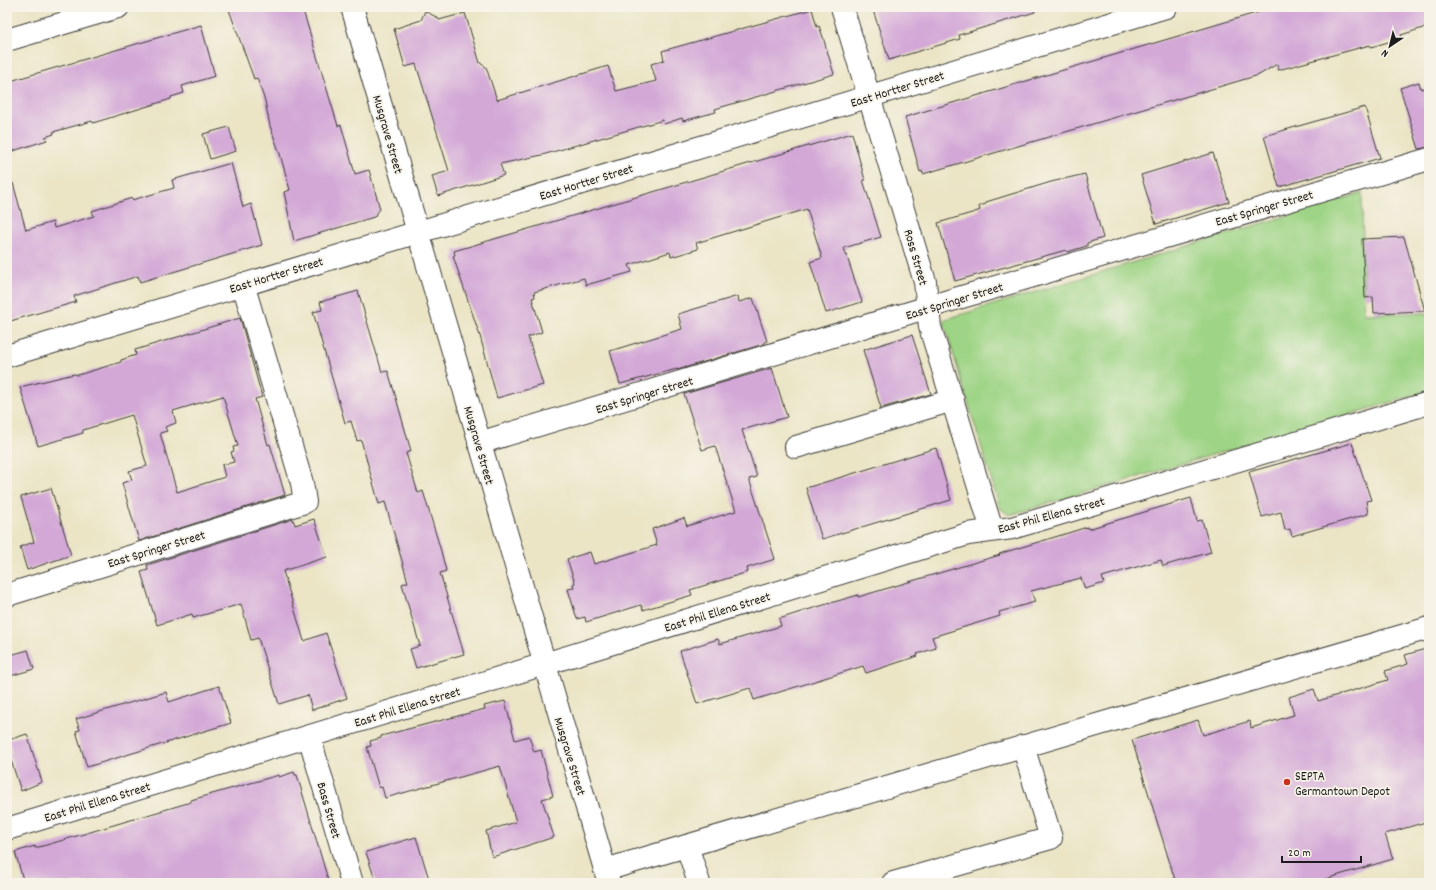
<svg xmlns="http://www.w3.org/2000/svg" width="1436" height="890" font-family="Dekko,sans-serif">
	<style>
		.green { fill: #9ed485; stroke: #5d7850 }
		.building { fill: #d3a8d7; fill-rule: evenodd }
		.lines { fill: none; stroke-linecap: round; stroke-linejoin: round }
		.minor-casing { stroke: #3b3a36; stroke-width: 24 }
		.minor { stroke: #fff; stroke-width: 22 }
		.poi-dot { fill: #c8321e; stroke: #f7f3e8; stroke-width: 1.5 }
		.labels { text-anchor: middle; stroke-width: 3.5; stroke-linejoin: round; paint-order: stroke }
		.street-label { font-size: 13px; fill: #1c1c1c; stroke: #f7f3e8 }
		.poi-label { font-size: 13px; fill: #1c1c1c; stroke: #f7f3e8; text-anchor: start }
	</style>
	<rect width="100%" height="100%" fill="#f7f3e8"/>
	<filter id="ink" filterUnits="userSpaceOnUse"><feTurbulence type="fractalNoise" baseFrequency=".025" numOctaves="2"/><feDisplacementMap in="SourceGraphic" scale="8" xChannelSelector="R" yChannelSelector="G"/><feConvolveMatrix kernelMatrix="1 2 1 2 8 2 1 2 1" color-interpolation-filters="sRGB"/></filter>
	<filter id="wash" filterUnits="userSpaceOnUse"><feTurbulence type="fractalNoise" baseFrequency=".012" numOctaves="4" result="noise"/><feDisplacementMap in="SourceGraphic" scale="16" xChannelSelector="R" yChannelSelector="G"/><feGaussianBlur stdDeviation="0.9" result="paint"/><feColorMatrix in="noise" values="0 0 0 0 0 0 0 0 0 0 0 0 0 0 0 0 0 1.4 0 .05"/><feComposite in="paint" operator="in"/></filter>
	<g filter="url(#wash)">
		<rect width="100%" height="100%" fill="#ebe5c6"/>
		<!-- green -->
		<polygon class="green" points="1362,193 1364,314 1429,313 1429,391 1009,515 1000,508 943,320"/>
		<g id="blocks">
			<!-- building -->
			<g class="building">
				<polygon points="228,7 302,7 338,126 341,125 355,174 369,170 380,209 374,217 294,241 284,192 290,190 280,154 270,126 265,101 257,78 254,79"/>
				<polygon points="872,7 1034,7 1035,12 959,35 960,39 889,60"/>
				<polygon points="1276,7 1429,7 1429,26 1401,35 1402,38 1371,47 1370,45 1278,70 1277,64 1259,75 923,174 922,171 920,172 905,117"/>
				<polygon points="812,9 817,27 819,26 823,37 834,74 715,109 716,112 683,121 682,118 664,124 663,120 542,155 500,164 504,175 438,196 432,176 449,171 416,64 405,67 394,29 421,20 425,11 438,18 439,20 465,13 480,63 486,67 497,100 608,66 616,91 656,81 651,64 664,60 662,51"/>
				<polygon points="201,25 215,76 182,86 184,93 171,97 171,99 93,123 92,121 53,132 54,134 45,137 47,140 7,153 7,82"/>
				<polygon points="1419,82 1421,89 1429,87 1429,147 1419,149 1400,88"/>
				<polygon points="1365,107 1380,158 1279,187 1264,136"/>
				<polygon points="229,127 236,151 210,159 203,134"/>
				<polygon points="852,133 865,180 863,180 881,237 844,248 862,302 826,313 810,262 822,258 807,209 696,243 698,249 671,257 670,252 629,265 632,272 586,285 584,278 534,292 535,297 532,298 542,332 528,337 543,385 497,398 480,336 453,256 455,255 454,251"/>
				<polygon points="1213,153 1229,202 1156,224 1141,175"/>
				<polygon points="231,163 243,207 251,204 262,245 140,282 138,276 74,296 76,302 7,322 7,184 13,183 26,230 53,222 54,228 94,216 92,211 132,198 132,200 174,188 172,180"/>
				<polygon points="1085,174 1103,238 1087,243 1087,246 1067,252 1066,250 955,281 938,223 975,212 980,210 979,206 986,204 986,202 1051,182"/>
				<polygon points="1404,237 1425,311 1374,313 1373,297 1365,298 1362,239"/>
				<polygon points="358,291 382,372 388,371 394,391 411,451 406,453 418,493 423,491 441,551 446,571 440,573 464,654 416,668 410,649 420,646 402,584 408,582 385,502 379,504 361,440 357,441 351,421 345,423 313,312 322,310 320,302"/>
				<polygon points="738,296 739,302 753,298 767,341 764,342 764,344 677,370 677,369 620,384 610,351 682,329 678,314"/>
				<path d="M 240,318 L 262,397 L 255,399 L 268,445 L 270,444 L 285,495 L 139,541 L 122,483 L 132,480 L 129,471 L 147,466 L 132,415 L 83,430 L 83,433 L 38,446 L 20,387 L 74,374 L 78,375 L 121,362 L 121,360 L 136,355 L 135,350 ZM 223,396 L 238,446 L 233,447 L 234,451 L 231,452 L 234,462 L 222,465 L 225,477 L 177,492 L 160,433 L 167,431 L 165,427 L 176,423 L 173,411 Z"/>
				<polygon points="912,335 931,394 881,408 863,350"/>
				<polygon points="772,368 787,417 742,430 757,477 749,479 775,559 747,568 748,572 690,590 692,595 682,598 643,610 641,605 586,622 585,617 577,619 568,589 574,588 573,584 575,583 567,559 590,552 594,564 657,545 652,529 684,518 687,526 736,511 715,446 702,450 684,394"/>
				<polygon points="1352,443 1371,500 1366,501 1368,514 1292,536 1290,529 1285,530 1281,512 1262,517 1249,472"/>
				<polygon points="936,448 951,500 822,539 806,488"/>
				<polygon points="51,488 71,555 27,570 20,547 34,542 21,497"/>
				<polygon points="1191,498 1197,521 1202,520 1211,552 1163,566 1161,560 1102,577 1104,583 1085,589 1081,578 1031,591 1035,602 999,612 1000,616 932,637 936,648 917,654 918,656 866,673 863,666 754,700 750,688 697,704 680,651 718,639 720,644 781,626 779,619 807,610 858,595 858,597 1000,555 999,554 1068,533 1087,527 1088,529"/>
				<polygon points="293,519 295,525 314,519 327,557 283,571 304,641 326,633 347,698 312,710 308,695 279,704 258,638 251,640 241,604 193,618 192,614 157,625 141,572 148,570 147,565"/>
				<polygon points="1429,648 1429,821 1385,834 1393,859 1312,883 1176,883 1132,740 1198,720 1203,735 1250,721 1251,728 1294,715 1289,697 1314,689 1318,701 1388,680 1385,671 1408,664 1405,655"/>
				<polygon points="28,650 34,669 7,677 7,656"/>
				<polygon points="219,686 231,723 87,767 76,731 80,730 76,719 166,692 169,702"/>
				<polygon points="505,701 515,740 529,736 534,752 541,750 553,796 542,799 554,837 492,857 486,831 516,822 500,766 385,798 382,787 379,788 367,747 371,746 370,741 381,738 381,736 485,709 484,706"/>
				<polygon points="27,734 42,782 21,791 9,754 12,753 8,740"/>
				<polygon points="294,772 295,775 297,775 329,883 24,883 15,852 35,846 35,848 50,844 191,802 191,800 279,775 279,777"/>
				<polygon points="416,837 429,879 418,883 376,883 366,852"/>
			</g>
		</g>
	</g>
	<g filter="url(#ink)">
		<use href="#blocks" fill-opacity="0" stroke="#3b3a36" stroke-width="1"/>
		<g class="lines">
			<defs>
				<g id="minor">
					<polyline points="352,7 609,883"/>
					<polyline points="842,7 925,282 930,327 992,530"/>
					<polyline points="7,40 118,7"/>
					<polyline points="7,356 1166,7"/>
					<polyline points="479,443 955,299 1429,159"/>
					<polyline points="796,447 953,400"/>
					<polyline points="7,595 305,502 302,483 243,284"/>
					<polyline points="309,736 352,883"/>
					<polyline points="7,829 968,534 1012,528 1429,403"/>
					<polyline points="687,846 699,883"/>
					<polyline points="605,870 1117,719 1429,628"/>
					<polyline points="893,883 1051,838 1023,746"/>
				</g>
			</defs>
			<!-- minor casing -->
			<use href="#minor" class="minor-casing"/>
			<!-- minor -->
			<use href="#minor" class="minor"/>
		</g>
	</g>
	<!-- markers -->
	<circle class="poi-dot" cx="1287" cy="782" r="4"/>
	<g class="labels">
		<!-- street labels -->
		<g class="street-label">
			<text transform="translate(897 88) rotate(-17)" y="5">East Hortter Street</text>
			<text transform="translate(389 134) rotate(74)" y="5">Musgrave Street</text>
			<text transform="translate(586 181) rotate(-17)" y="5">East Hortter Street</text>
			<text transform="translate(1264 207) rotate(-16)" y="5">East Springer Street</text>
			<text transform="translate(917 257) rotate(74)" y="5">Ross Street</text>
			<text transform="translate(276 274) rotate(-17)" y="5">East Hortter Street</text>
			<text transform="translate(954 300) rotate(-17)" y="5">East Springer Street</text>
			<text transform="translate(644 394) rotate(-17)" y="5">East Springer Street</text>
			<text transform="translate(480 445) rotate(74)" y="5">Musgrave Street</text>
			<text transform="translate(1051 514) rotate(-15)" y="5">East Phil Ellena Street</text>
			<text transform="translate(156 548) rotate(-17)" y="5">East Springer Street</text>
			<text transform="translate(717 611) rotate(-17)" y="5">East Phil Ellena Street</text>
			<text transform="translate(407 706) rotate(-17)" y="5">East Phil Ellena Street</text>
			<text transform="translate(571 756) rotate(73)" y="5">Musgrave Street</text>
			<text transform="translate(97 801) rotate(-17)" y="5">East Phil Ellena Street</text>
			<text transform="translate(330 810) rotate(74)" y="5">Bass Street</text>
		</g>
		<!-- poi labels -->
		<g class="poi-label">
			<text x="1295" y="780">SEPTA<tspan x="1295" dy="15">Germantown Depot</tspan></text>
		</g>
	</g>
	<!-- margin -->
	<rect width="1436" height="890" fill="none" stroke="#f7f3e8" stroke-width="24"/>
	<!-- north arrow -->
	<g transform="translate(1390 46) rotate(215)" stroke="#f7f3e8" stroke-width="3" paint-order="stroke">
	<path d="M0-3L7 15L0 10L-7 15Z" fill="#1c1c1c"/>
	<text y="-6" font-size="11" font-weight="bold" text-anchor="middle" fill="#1c1c1c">N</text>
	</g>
	<!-- scale -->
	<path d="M1282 856v6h79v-6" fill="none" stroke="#1c1c1c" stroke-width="2"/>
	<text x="1288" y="856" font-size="12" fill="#1c1c1c" stroke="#f7f3e8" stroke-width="3" paint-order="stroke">20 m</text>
</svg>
